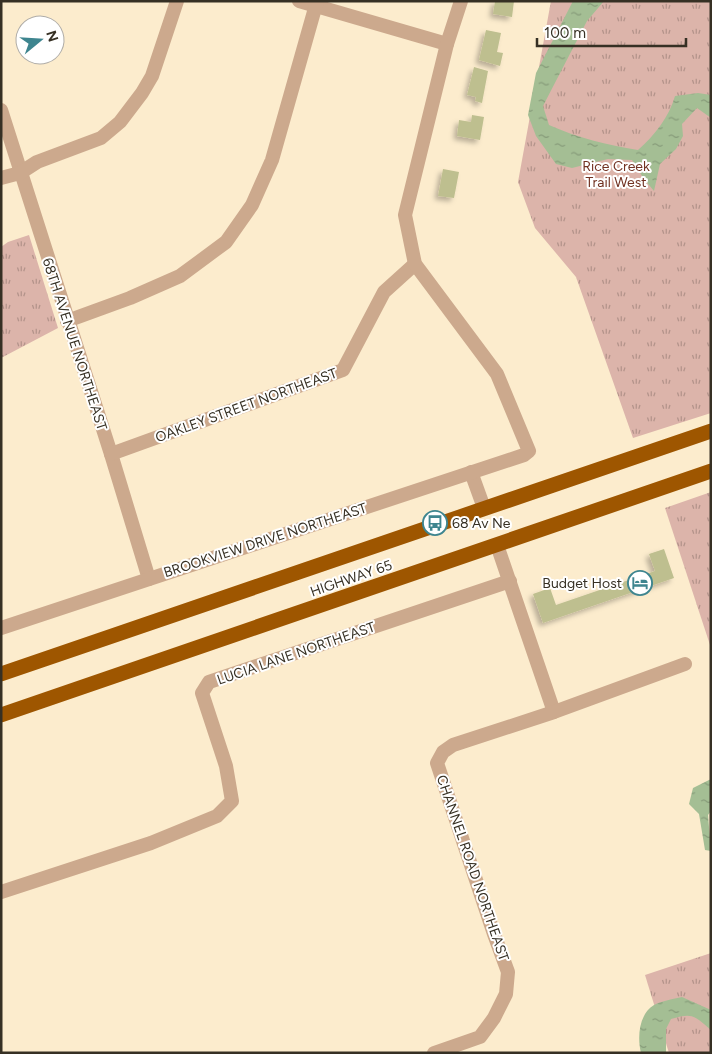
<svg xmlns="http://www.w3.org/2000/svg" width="712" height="1054" font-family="Figtree,sans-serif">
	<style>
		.grass { fill: url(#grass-tufts) }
		.water { fill: url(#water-ripples) }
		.building { fill: #bebf8f; filter: url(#shadow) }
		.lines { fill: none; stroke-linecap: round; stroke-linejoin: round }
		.minor { stroke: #cca98d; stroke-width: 14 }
		.highway { stroke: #9e5600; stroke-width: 15 }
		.labels { text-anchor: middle; stroke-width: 4; stroke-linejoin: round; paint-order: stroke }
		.park-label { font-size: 14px; fill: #723222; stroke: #fff }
		.street-label { font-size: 14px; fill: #363024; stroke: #fff }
		.poi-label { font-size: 14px; fill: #363024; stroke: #fff; text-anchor: start }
	</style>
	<defs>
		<pattern id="grass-tufts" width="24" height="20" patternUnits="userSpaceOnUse" patternTransform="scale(1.25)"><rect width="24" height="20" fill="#dcb4aa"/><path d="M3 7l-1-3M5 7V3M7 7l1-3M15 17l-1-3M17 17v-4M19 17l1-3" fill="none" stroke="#b3938a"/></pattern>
		<pattern id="water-ripples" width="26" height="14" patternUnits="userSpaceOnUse" patternTransform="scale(1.25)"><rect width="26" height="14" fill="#a4be94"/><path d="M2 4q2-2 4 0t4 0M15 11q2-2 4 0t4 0" fill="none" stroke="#869b79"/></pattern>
		<filter id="shadow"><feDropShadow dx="-3.5" dy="3.5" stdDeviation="2.5" flood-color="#0004"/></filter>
	</defs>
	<rect width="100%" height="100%" fill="#fceccd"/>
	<!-- grass -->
	<g class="grass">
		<polygon points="551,1 711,1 711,413 633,438 576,277 535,228 518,182"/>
		<polygon points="29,235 58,328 1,358 1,247 8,242"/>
		<polygon points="711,492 711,648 665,508"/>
		<polygon points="711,953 711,1053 669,1053 645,975"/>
	</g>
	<!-- water -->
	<g class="water">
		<path d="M 573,1 L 604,1 L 587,21 L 543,106 L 549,125 C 578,138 607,145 638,150 C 655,135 669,117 675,96 L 698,93 L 711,95 L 711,118 L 697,108 L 682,124 L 683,136 L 676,149 L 660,164 L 654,191 L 644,179 L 632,160 L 608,159 L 572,168 L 556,164 L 536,136 L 528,115 L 536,73 Z"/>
		<polygon points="711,779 711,811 708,815 711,851 705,850 699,814 689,804 693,788"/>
		<path d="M 682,997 L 711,1010 L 711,1030 C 694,1015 692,1013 671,1019 L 666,1029 L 666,1053 L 641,1053 C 637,1037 639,1014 654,1005 C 662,1001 673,999 682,997 Z"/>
	</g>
	<!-- building -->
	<g class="building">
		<polygon points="495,1 514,1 512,17 493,14"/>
		<polygon points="486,30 501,33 497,52 503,53 500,66 479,60"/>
		<polygon points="474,67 488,71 482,103 475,101 476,97 467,95"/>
		<polygon points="472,115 484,117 480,140 457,136 459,120 471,122"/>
		<polygon points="443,169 459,172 454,198 438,196"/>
		<polygon points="664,549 674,578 543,623 533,594 550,588 556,605 655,571 649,554"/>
	</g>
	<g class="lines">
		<!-- minor -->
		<g class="minor">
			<polyline points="299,1 447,44"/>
			<polyline points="1,110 111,454 149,579"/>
			<polyline points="1,178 20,173 37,162 101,138 120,122 142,93 152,76 177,1"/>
			<polyline points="67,321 130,298 180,276 226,242 252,205 272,160 317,1"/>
			<polyline points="111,454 343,370 384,292 415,264"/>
			<polyline points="471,472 484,508"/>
			<polyline points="497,545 554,712"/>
			<polyline points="1,628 524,455 529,451 497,374 415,264 405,215 447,44 461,1"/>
			<polyline points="1,892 151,843 217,816 232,801 226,766 202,693 209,682 510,581"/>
			<polyline points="434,1053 480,1037 494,1018 506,994 508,972 494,934 437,763 443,752 453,745 554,712 685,664"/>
		</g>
		<!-- highway -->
		<g class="highway">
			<polyline points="1,674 711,431"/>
			<polyline points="1,715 711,471"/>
		</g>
	</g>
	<!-- icons -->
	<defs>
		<symbol id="bus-ring" viewBox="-11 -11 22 22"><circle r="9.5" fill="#fff" stroke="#3e858f" stroke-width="1.5"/><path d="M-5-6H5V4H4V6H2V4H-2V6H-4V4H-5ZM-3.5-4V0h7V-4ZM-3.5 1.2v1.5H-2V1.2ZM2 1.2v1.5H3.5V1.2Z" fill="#3e858f"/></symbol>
		<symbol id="hotel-ring" viewBox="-11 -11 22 22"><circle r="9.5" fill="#fff" stroke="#3e858f" stroke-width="1.5"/><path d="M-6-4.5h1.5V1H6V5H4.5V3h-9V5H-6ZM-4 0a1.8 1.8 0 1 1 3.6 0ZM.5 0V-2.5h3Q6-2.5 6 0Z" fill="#3e858f"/></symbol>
	</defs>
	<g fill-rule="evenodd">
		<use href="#bus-ring" x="421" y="509" width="28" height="28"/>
		<use href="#hotel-ring" x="626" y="569" width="28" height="28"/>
	</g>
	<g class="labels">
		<!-- park labels -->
		<g class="park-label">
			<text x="616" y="171">Rice Creek<tspan x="616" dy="16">Trail West</tspan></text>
		</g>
		<!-- street labels -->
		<g class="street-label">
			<text transform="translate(75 344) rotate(72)" y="5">68TH AVENUE NORTHEAST</text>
			<text transform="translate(246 405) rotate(-20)" y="5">OAKLEY STREET NORTHEAST</text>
			<text transform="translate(265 540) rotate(-18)" y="5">BROOKVIEW DRIVE NORTHEAST</text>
			<text transform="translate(351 578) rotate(-19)" y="5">HIGHWAY 65</text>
			<text transform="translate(296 653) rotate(-19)" y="5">LUCIA LANE NORTHEAST</text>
			<text transform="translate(473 868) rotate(71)" y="5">CHANNEL ROAD NORTHEAST</text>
		</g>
		<!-- poi labels -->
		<g class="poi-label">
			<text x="452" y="528">68 Av Ne</text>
			<text x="622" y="588" text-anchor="end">Budget Host</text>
		</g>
	</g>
	<!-- border -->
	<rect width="712" height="1054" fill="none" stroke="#363024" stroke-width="5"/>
	<!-- north arrow -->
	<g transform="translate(40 40) rotate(72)"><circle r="24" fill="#ffffff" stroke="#afaca7"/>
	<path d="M0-4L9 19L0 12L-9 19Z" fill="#3e858f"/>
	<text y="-8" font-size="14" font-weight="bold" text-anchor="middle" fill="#363024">N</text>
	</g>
	<!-- scale -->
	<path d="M537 38v8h149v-8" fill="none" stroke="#363024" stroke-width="2.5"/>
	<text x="544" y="38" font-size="15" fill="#363024" stroke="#ffffff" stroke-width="4" paint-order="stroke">100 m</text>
</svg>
